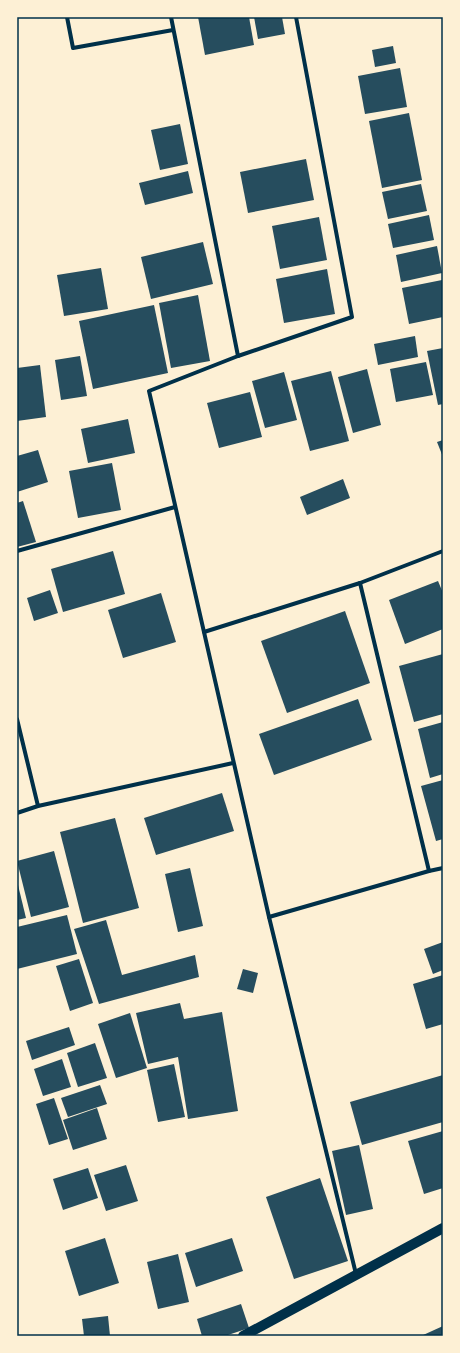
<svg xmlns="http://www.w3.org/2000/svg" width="460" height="1353" font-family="'Golos Text',sans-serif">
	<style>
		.building { fill: #264d5e }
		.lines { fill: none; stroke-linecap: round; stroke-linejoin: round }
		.minor { stroke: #003049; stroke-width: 4 }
		.primary { stroke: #003049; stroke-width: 10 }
		.neatline { fill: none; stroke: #003049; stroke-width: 1.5 }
	</style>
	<rect width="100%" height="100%" fill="#fdf0d5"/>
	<!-- building -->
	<g class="building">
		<polygon points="198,17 249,17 254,45 205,55"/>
		<polygon points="254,17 282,17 285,34 258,39"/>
		<polygon points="393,46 396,63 375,67 372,50"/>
		<polygon points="400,68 407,107 365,114 358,76"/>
		<polygon points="409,113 422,180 382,188 369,121"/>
		<polygon points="180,124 188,164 160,170 151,130"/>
		<polygon points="306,159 314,200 248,213 240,172"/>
		<polygon points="188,171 193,193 145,205 139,183"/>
		<polygon points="421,184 427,211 388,219 382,192"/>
		<polygon points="429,215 434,240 393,248 388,224"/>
		<polygon points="319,217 327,260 280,269 272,226"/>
		<polygon points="203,242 213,284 151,299 141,257"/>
		<polygon points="437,246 442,273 401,282 396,255"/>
		<polygon points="101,268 108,309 64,316 57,275"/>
		<polygon points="327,269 335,314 284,323 276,279"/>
		<polygon points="442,280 443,317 409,324 402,288"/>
		<polygon points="198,295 210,361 171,368 159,303"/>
		<polygon points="154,305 168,373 93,389 79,321"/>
		<polygon points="415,336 418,357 378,365 374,344"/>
		<polygon points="443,348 443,404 438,405 427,351"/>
		<polygon points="80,356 87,396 61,400 55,360"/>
		<polygon points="426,362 433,395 396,402 390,369"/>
		<polygon points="40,365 46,417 17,421 17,368"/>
		<polygon points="367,369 381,425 353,433 338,377"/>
		<polygon points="331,371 349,441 310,451 291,381"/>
		<polygon points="284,372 297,420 265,428 252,381"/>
		<polygon points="250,392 262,437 219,448 207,403"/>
		<polygon points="128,419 135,453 88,463 81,429"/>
		<polygon points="443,440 443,457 437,442"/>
		<polygon points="38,450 48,482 17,492 17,456"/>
		<polygon points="112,463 121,510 78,518 69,471"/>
		<polygon points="343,479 350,498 307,515 300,497"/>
		<polygon points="23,501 36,542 17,547 17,503"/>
		<polygon points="113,551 125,594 63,612 51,569"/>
		<polygon points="438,581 443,593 443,629 405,644 389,600"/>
		<polygon points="50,590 58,613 34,621 27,598"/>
		<polygon points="161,593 176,642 123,658 108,610"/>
		<polygon points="345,611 370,683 287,713 261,641"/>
		<polygon points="443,654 443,714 414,722 399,666"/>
		<polygon points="358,699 372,740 274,775 259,734"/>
		<polygon points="443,722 443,774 430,778 418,729"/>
		<polygon points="443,780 443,839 436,841 421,786"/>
		<polygon points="222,793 234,831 156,855 144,818"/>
		<polygon points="115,818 139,908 83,923 60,832"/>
		<polygon points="54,851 69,907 31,917 17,861"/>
		<polygon points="190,868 203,926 178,932 165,874"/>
		<polygon points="18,885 26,918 17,920 17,886"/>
		<polygon points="67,915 77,954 17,969 17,927"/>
		<polygon points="106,920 122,975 195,955 199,977 99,1004 74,929"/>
		<polygon points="443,942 443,970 433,974 424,949"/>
		<polygon points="79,959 93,1003 70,1011 56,966"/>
		<polygon points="243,969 258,973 253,993 237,989"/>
		<polygon points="443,975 443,1024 426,1029 413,984"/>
		<polygon points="180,1003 184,1019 222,1012 238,1111 188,1119 178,1057 148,1064 136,1013"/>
		<polygon points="130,1013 147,1068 116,1078 98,1024"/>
		<polygon points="69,1027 75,1045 32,1060 26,1041"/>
		<polygon points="95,1043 107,1078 78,1087 67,1053"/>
		<polygon points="62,1059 71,1087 43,1096 34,1069"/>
		<polygon points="174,1064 185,1117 158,1122 147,1070"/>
		<polygon points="443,1075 443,1122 362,1145 350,1102"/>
		<polygon points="100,1085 107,1104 68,1117 61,1098"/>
		<polygon points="54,1098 68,1139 49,1145 36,1104"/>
		<polygon points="97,1108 107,1139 73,1150 63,1120"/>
		<polygon points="443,1131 443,1188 424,1194 408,1141"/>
		<polygon points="359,1145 373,1209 346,1215 332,1151"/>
		<polygon points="126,1165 138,1201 106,1211 94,1175"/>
		<polygon points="88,1168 98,1198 63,1210 53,1179"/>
		<polygon points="320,1178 348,1261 294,1279 266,1197"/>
		<polygon points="105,1238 119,1283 79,1296 65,1251"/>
		<polygon points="232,1238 243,1271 196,1287 185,1253"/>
		<polygon points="178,1254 189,1302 158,1309 147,1262"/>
		<polygon points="241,1304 249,1328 225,1336 202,1336 197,1319"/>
		<polygon points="108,1316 110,1336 84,1336 82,1319"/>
		<polygon points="443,1326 443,1336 421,1336"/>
	</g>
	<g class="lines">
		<!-- minor -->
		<g class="minor">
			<polyline points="67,17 73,48 173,30"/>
			<polyline points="171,17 238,356"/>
			<polyline points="17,551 175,507"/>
			<polyline points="360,583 429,871"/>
			<polyline points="204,632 360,583 443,551"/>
			<polyline points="17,719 38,806 233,763"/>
			<polyline points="17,813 38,806"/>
			<polyline points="269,917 149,391 238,356 352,317 296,17"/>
			<polyline points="356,1274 269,917 429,871 443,868"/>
		</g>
		<!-- primary -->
		<polyline class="primary" points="243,1336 443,1228"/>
	</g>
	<!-- border -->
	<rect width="460" height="1353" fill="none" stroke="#fdf0d5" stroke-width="36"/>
	<rect x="18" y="18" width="424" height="1317" class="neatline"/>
</svg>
